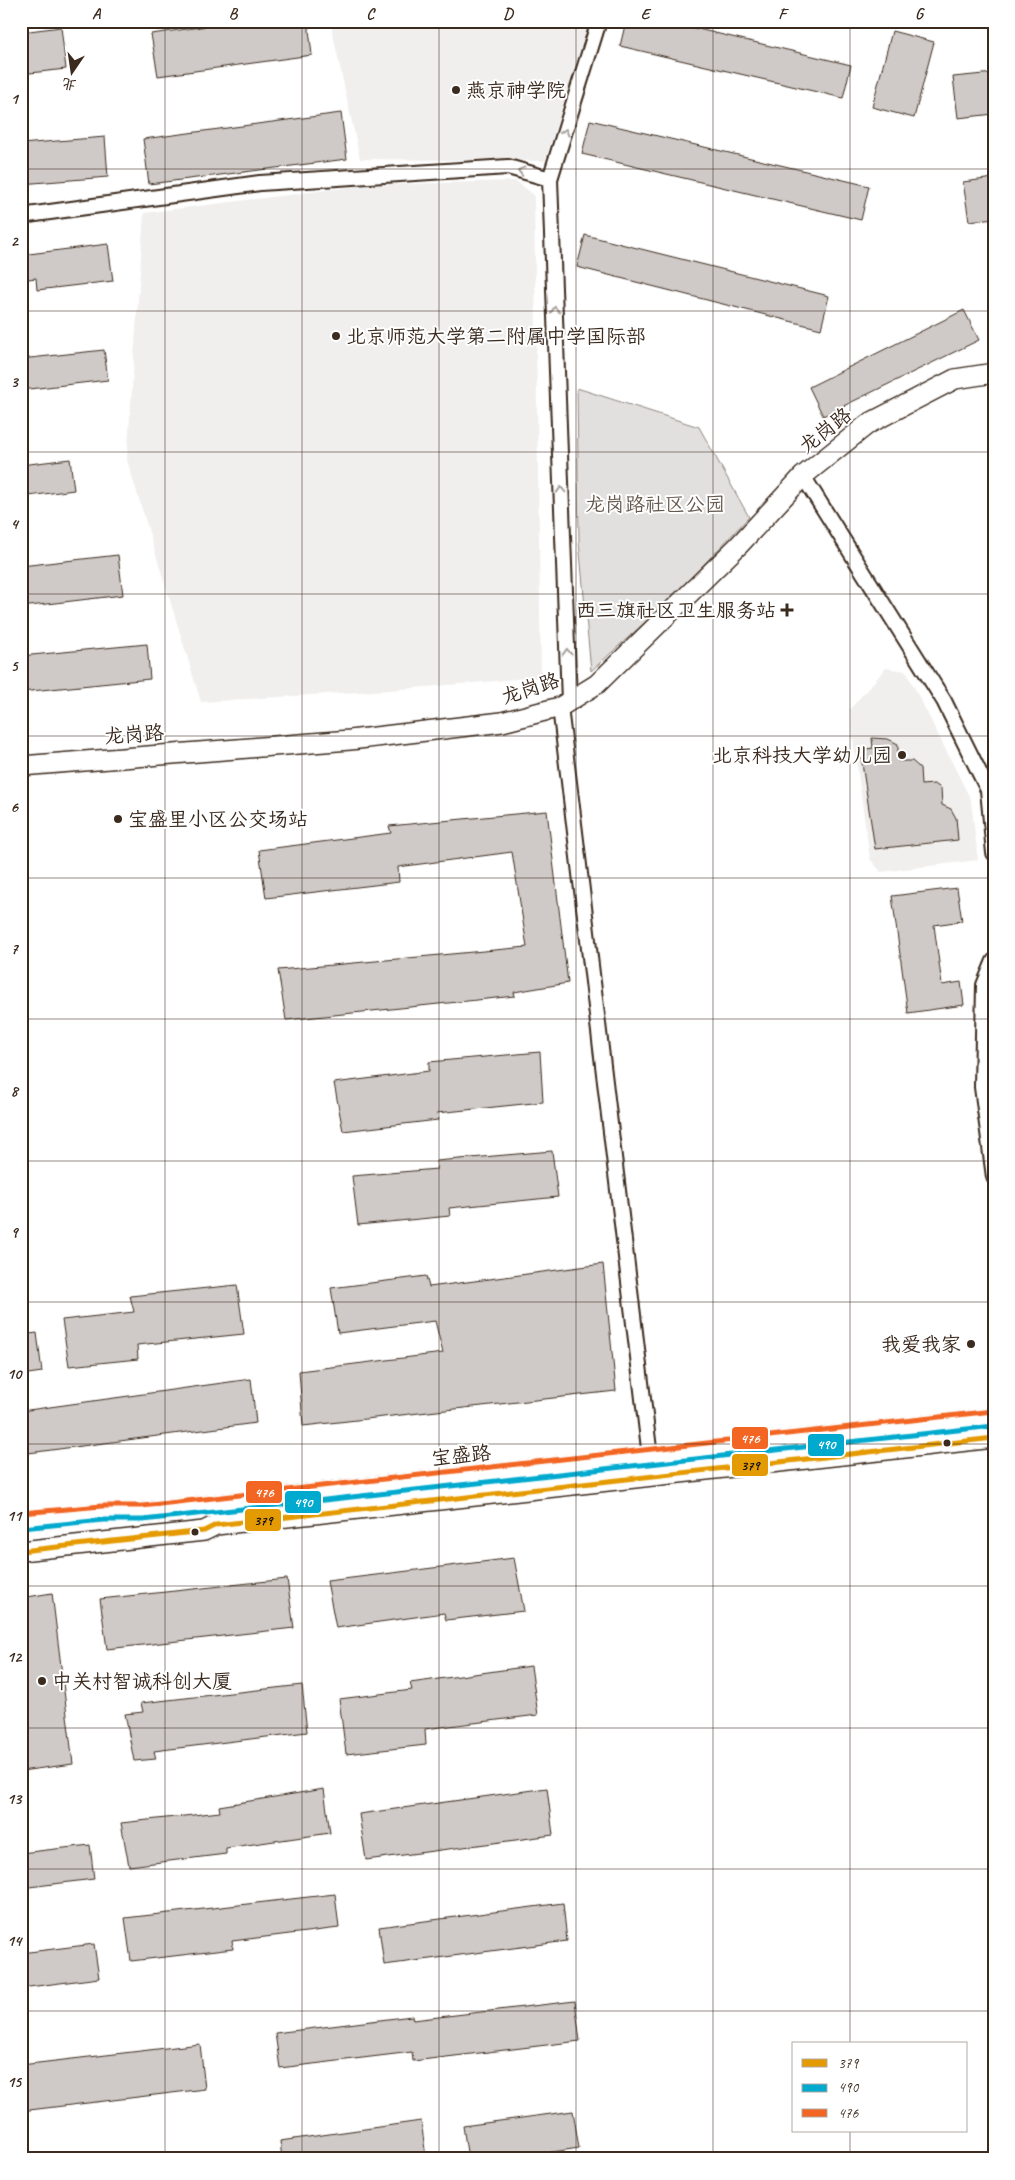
<svg xmlns="http://www.w3.org/2000/svg" width="1015" height="2180" font-family="Caveat,'LXGW WenKai TC',sans-serif">
	<style>
		.built { fill: #f1efee }
		.green { fill: #e2e0de; stroke: #8e857e }
		.building { fill: #cfcac7; stroke: #3b2a1e }
		.lines { fill: none; stroke-linecap: round; stroke-linejoin: round }
		.street-casing { stroke: #3b2a1e; stroke-width: 18 }
		.secondary-casing { stroke: #3b2a1e; stroke-width: 22 }
		.street { stroke: #fff; stroke-width: 14 }
		.secondary { stroke: #fff; stroke-width: 19 }
		.bus-1-casing { stroke: #fff; stroke-width: 9 }
		.bus-2-casing { stroke: #fff; stroke-width: 9 }
		.bus-3-casing { stroke: #fff; stroke-width: 9 }
		.bus-1 { stroke: #e49a03; stroke-width: 5 }
		.bus-2 { stroke: #00a9ce; stroke-width: 5 }
		.bus-3 { stroke: #f26522; stroke-width: 5 }
		.oneway { stroke: #a79f9a }
		.grid { fill: none; stroke: #3b2a1e; stroke-width: 1; stroke-opacity: 0.55 }
		.poi-dot { fill: #3b2a1e; stroke: #fff; stroke-width: 2 }
		.labels { text-anchor: middle; stroke-width: 4; stroke-linejoin: round; paint-order: stroke }
		.poi-label { font-size: 20px; fill: #3b2a1e; stroke: #fff; text-anchor: start }
		.street-label { font-size: 20px; fill: #3b2a1e; stroke: #fff }
		.park-label { font-size: 20px; fill: #65584e; stroke: #fff }
		.line-badge { stroke: #fff; stroke-width: 2 }
		.badge-label { font-size: 14px; text-anchor: middle; font-weight: bold; fill: #fff }
		.pale-badge-label { font-size: 14px; text-anchor: middle; font-weight: bold; fill: #111 }
		.neatline { fill: none; stroke: #3b2a1e; stroke-width: 2 }
		.grid-label { font-size: 16px; text-anchor: middle; font-weight: bold; fill: #3b2a1e }
	</style>
	<rect width="100%" height="100%" fill="#fff"/>
	<filter id="ink" filterUnits="userSpaceOnUse"><feTurbulence type="fractalNoise" baseFrequency=".02" numOctaves="2"/><feDisplacementMap in="SourceGraphic" scale="10" xChannelSelector="R" yChannelSelector="G"/><feConvolveMatrix kernelMatrix="1 2 1 2 8 2 1 2 1" color-interpolation-filters="sRGB"/></filter>
	<g filter="url(#ink)">
		<!-- built -->
		<g class="built">
			<polygon points="330,21 589,21 545,161 360,159"/>
			<polygon points="516,181 534,195 541,677 390,690 201,702 127,460 144,213 366,185"/>
			<polygon points="886,668 906,671 971,800 978,860 881,872 870,859 849,710"/>
		</g>
		<!-- green -->
		<polygon class="green" points="577,388 699,427 749,517 673,597 591,671 579,542"/>
		<!-- building -->
		<g class="building">
			<polygon points="243,21 308,21 312,55 158,76 151,34"/>
			<polygon points="626,21 664,21 851,65 843,98 620,46"/>
			<polygon points="61,27 66,69 21,74 21,32"/>
			<polygon points="892,31 934,42 914,118 872,107"/>
			<polygon points="994,73 994,114 958,118 953,77"/>
			<polygon points="341,113 347,159 149,184 143,139"/>
			<polygon points="590,120 869,186 861,220 582,154"/>
			<polygon points="105,137 108,177 21,184 21,144"/>
			<polygon points="994,178 994,218 969,221 963,182"/>
			<polygon points="585,235 829,296 821,329 577,267"/>
			<polygon points="108,244 113,281 37,290 36,278 21,280 21,255"/>
			<polygon points="964,310 979,340 823,416 809,387"/>
			<polygon points="104,350 108,380 21,390 21,359"/>
			<polygon points="70,459 74,490 21,497 21,465"/>
			<polygon points="118,555 123,595 21,607 21,566"/>
			<polygon points="147,644 150,679 21,692 21,656"/>
			<polygon points="872,738 888,739 898,744 898,761 912,761 920,768 921,785 934,784 941,788 942,805 951,809 956,818 958,840 875,849 860,750 873,748"/>
			<polygon points="547,811 568,983 514,992 515,996 286,1020 278,970 527,947 512,852 398,867 399,882 266,898 259,850 391,833 389,826"/>
			<polygon points="957,888 962,921 934,925 942,985 961,982 964,1005 908,1013 892,896"/>
			<polygon points="540,1052 543,1102 437,1113 438,1120 343,1131 334,1083 429,1071 429,1062"/>
			<polygon points="552,1151 558,1197 449,1208 450,1216 358,1225 352,1176 437,1169 436,1161"/>
			<polygon points="603,1264 616,1391 303,1426 299,1371 443,1353 435,1321 338,1333 331,1288 426,1276 429,1287"/>
			<polygon points="237,1285 244,1334 137,1345 138,1359 69,1366 62,1320 134,1312 130,1296"/>
			<polygon points="37,1333 42,1372 21,1375 21,1335"/>
			<polygon points="251,1379 256,1423 21,1454 21,1411"/>
			<polygon points="514,1558 524,1611 446,1620 444,1613 336,1628 327,1581"/>
			<polygon points="287,1579 294,1628 107,1649 100,1599"/>
			<polygon points="52,1593 73,1764 21,1771 21,1598"/>
			<polygon points="531,1666 538,1715 425,1729 426,1745 346,1754 339,1699 412,1690 410,1683"/>
			<polygon points="302,1685 307,1732 154,1751 156,1759 134,1761 125,1714 143,1712 141,1703"/>
			<polygon points="547,1788 553,1835 366,1860 359,1814"/>
			<polygon points="324,1789 330,1833 226,1848 226,1854 129,1866 121,1823 220,1812 219,1806"/>
			<polygon points="90,1845 94,1879 21,1888 21,1853"/>
			<polygon points="335,1894 339,1928 232,1941 233,1949 131,1961 125,1918"/>
			<polygon points="563,1903 567,1941 384,1965 379,1927"/>
			<polygon points="94,1944 99,1978 21,1988 21,1953"/>
			<polygon points="575,2001 580,2041 413,2061 412,2052 280,2068 275,2033 412,2016 413,2020"/>
			<polygon points="200,2044 205,2089 21,2111 21,2065"/>
			<polygon points="573,2111 579,2148 505,2159 468,2159 463,2126"/>
			<polygon points="421,2121 426,2157 282,2159 280,2141"/>
		</g>
		<g class="lines">
			<defs>
				<g id="street">
					<polyline points="550,179 599,21"/>
					<polyline points="21,216 260,183 508,167 550,179 569,701"/>
					<polyline points="803,476 944,701 988,790 994,853"/>
					<polyline points="560,707 650,1457"/>
					<polyline points="994,961 984,985 982,1087 994,1177"/>
				</g>
				<g id="secondary">
					<polyline points="21,766 350,740 502,722 560,707 597,684 739,545 803,476 868,424 955,379 994,373"/>
					<polyline points="21,1521 103,1513 142,1513 994,1418"/>
					<polyline points="21,1551 204,1531 216,1525 994,1438"/>
				</g>
			</defs>
			<!-- street casing -->
			<use href="#street" class="street-casing"/>
			<!-- secondary casing -->
			<use href="#secondary" class="secondary-casing"/>
			<!-- street -->
			<use href="#street" class="street"/>
			<!-- secondary -->
			<use href="#secondary" class="secondary"/>
			<defs>
				<polyline id="bus-1" points="21,1551 204,1531 216,1525 994,1438"/>
				<polyline id="bus-2" points="22,1528 103,1520 143,1520 994,1426"/>
				<polyline id="bus-3" points="21,1513 102,1506 142,1506 993,1411"/>
			</defs>
			<!-- bus-1 casing -->
			<use href="#bus-1" class="bus-1-casing"/>
			<!-- bus-2 casing -->
			<use href="#bus-2" class="bus-2-casing"/>
			<!-- bus-3 casing -->
			<use href="#bus-3" class="bus-3-casing"/>
			<!-- bus-1 -->
			<use href="#bus-1" class="bus-1"/>
			<!-- bus-2 -->
			<use href="#bus-2" class="bus-2"/>
			<!-- bus-3 -->
			<use href="#bus-3" class="bus-3"/>
		</g>
		<!-- one-way arrows -->
		<defs><path id="oneway-chevron" d="M-2-3.5L2.5 0L-2 3.5" fill="none" stroke-width="1.6" stroke-linecap="round" stroke-linejoin="round" transform="scale(1.25)"/></defs>
		<g class="oneway">
			<use href="#oneway-chevron" transform="translate(565 132) rotate(-73)"/>
			<use href="#oneway-chevron" transform="translate(521 171) rotate(-165)"/>
			<use href="#oneway-chevron" transform="translate(555 310) rotate(-92)"/>
			<use href="#oneway-chevron" transform="translate(561 490) rotate(-92)"/>
			<use href="#oneway-chevron" transform="translate(567 652) rotate(-92)"/>
		</g>
	</g>
	<!-- grid -->
	<path class="grid" d="M 165,21 L 165,2159M 302,21 L 302,2159M 439,21 L 439,2159M 576,21 L 576,2159M 713,21 L 713,2159M 850,21 L 850,2044M 21,169 L 994,169M 21,311 L 994,311M 21,452 L 994,452M 21,594 L 994,594M 21,736 L 994,736M 21,878 L 994,878M 21,1019 L 994,1019M 21,1161 L 994,1161M 21,1302 L 994,1302M 21,1444 L 994,1444M 21,1586 L 994,1586M 21,1728 L 994,1728M 21,1869 L 994,1869M 21,2011 L 994,2011M 850,2131 L 850,2159"/>
	<!-- markers -->
	<g class="poi-dot">
		<circle cx="456" cy="90" r="5"/>
		<circle cx="336" cy="336" r="5"/>
		<path d="M784.5 602.5h5v5h5v5h-5v5h-5v-5h-5v-5h5z"/>
		<circle cx="902" cy="755" r="5"/>
		<circle cx="118" cy="819" r="5"/>
		<circle cx="971" cy="1344" r="5"/>
		<circle cx="947" cy="1443" r="4.5"/>
		<circle cx="195" cy="1532" r="4.5"/>
		<circle cx="42" cy="1681" r="5"/>
	</g>
	<g class="labels">
		<!-- poi labels -->
		<g class="poi-label">
			<text x="466" y="97">燕京神学院</text>
			<text x="346" y="343">北京师范大学第二附属中学国际部</text>
			<text x="776" y="617" text-anchor="end">西三旗社区卫生服务站</text>
			<text x="892" y="762" text-anchor="end">北京科技大学幼儿园</text>
			<text x="128" y="826">宝盛里小区公交场站</text>
			<text x="961" y="1351" text-anchor="end">我爱我家</text>
			<text x="52" y="1688">中关村智诚科创大厦</text>
		</g>
		<!-- street labels -->
		<g class="street-label">
			<text transform="translate(825 430) rotate(-38)" y="7">龙岗路</text>
			<text transform="translate(530 688) rotate(-18)" y="7">龙岗路</text>
			<text transform="translate(134 734) rotate(-4)" y="7">龙岗路</text>
			<text transform="translate(461 1455) rotate(-6)" y="7">宝盛路</text>
		</g>
		<!-- park labels -->
		<g class="park-label">
			<text x="655" y="511">龙岗路社区公园</text>
		</g>
	</g>
	<g class="line-badge">
		<rect x="731" y="1426" width="38" height="24" rx="5" fill="#f26522"/>
		<rect x="807" y="1433" width="38" height="24" rx="5" fill="#00a9ce"/>
		<rect x="731" y="1453" width="38" height="24" rx="5" fill="#e49a03"/>
		<rect x="245" y="1480" width="38" height="24" rx="5" fill="#f26522"/>
		<rect x="284" y="1490" width="38" height="24" rx="5" fill="#00a9ce"/>
		<rect x="244" y="1508" width="38" height="24" rx="5" fill="#e49a03"/>
	</g>
	<g class="badge-label">
		<text x="750" y="1443">476</text>
		<text x="826" y="1449">490</text>
		<text x="264" y="1497">476</text>
		<text x="303" y="1507">490</text>
	</g>
	<g class="pale-badge-label">
		<text x="750" y="1470">379</text>
		<text x="263" y="1525">379</text>
	</g>
	<!-- margin -->
	<rect width="1015" height="2180" fill="none" stroke="#fff" stroke-width="55"/>
	<!-- legend -->
	<rect x="792" y="2042" width="175" height="90" fill="#ffffff" stroke="#b1aaa5"/>
	<rect x="802" y="2059" width="25" height="8" fill="#e49a03" stroke="#b1aaa5"/>
	<text x="838" y="2068" font-size="15" fill="#3b2a1e">379</text>
	<rect x="802" y="2084" width="25" height="8" fill="#00a9ce" stroke="#b1aaa5"/>
	<text x="838" y="2092" font-size="15" fill="#3b2a1e">490</text>
	<rect x="802" y="2109" width="25" height="8" fill="#f26522" stroke="#b1aaa5"/>
	<text x="838" y="2118" font-size="15" fill="#3b2a1e">476</text>
	<!-- north arrow -->
	<g transform="translate(72 72) rotate(193)" stroke="#ffffff" stroke-width="4" paint-order="stroke">
	<path d="M0-4L9 19L0 12L-9 19Z" fill="#3b2a1e"/>
	<text y="-8" font-size="14" font-weight="bold" text-anchor="middle" fill="#3b2a1e">北</text>
	</g>
	<rect x="28" y="28" width="960" height="2124" class="neatline"/>
	<g class="grid-label">
		<text x="96" y="19">A</text>
		<text x="233" y="19">B</text>
		<text x="370" y="19">C</text>
		<text x="508" y="19">D</text>
		<text x="645" y="19">E</text>
		<text x="782" y="19">F</text>
		<text x="919" y="19">G</text>
		<text x="14" y="104">1</text>
		<text x="14" y="246">2</text>
		<text x="14" y="387">3</text>
		<text x="14" y="529">4</text>
		<text x="14" y="671">5</text>
		<text x="14" y="812">6</text>
		<text x="14" y="954">7</text>
		<text x="14" y="1096">8</text>
		<text x="14" y="1237">9</text>
		<text x="14" y="1379">10</text>
		<text x="14" y="1521">11</text>
		<text x="14" y="1662">12</text>
		<text x="14" y="1804">13</text>
		<text x="14" y="1946">14</text>
		<text x="14" y="2087">15</text>
	</g>
</svg>
